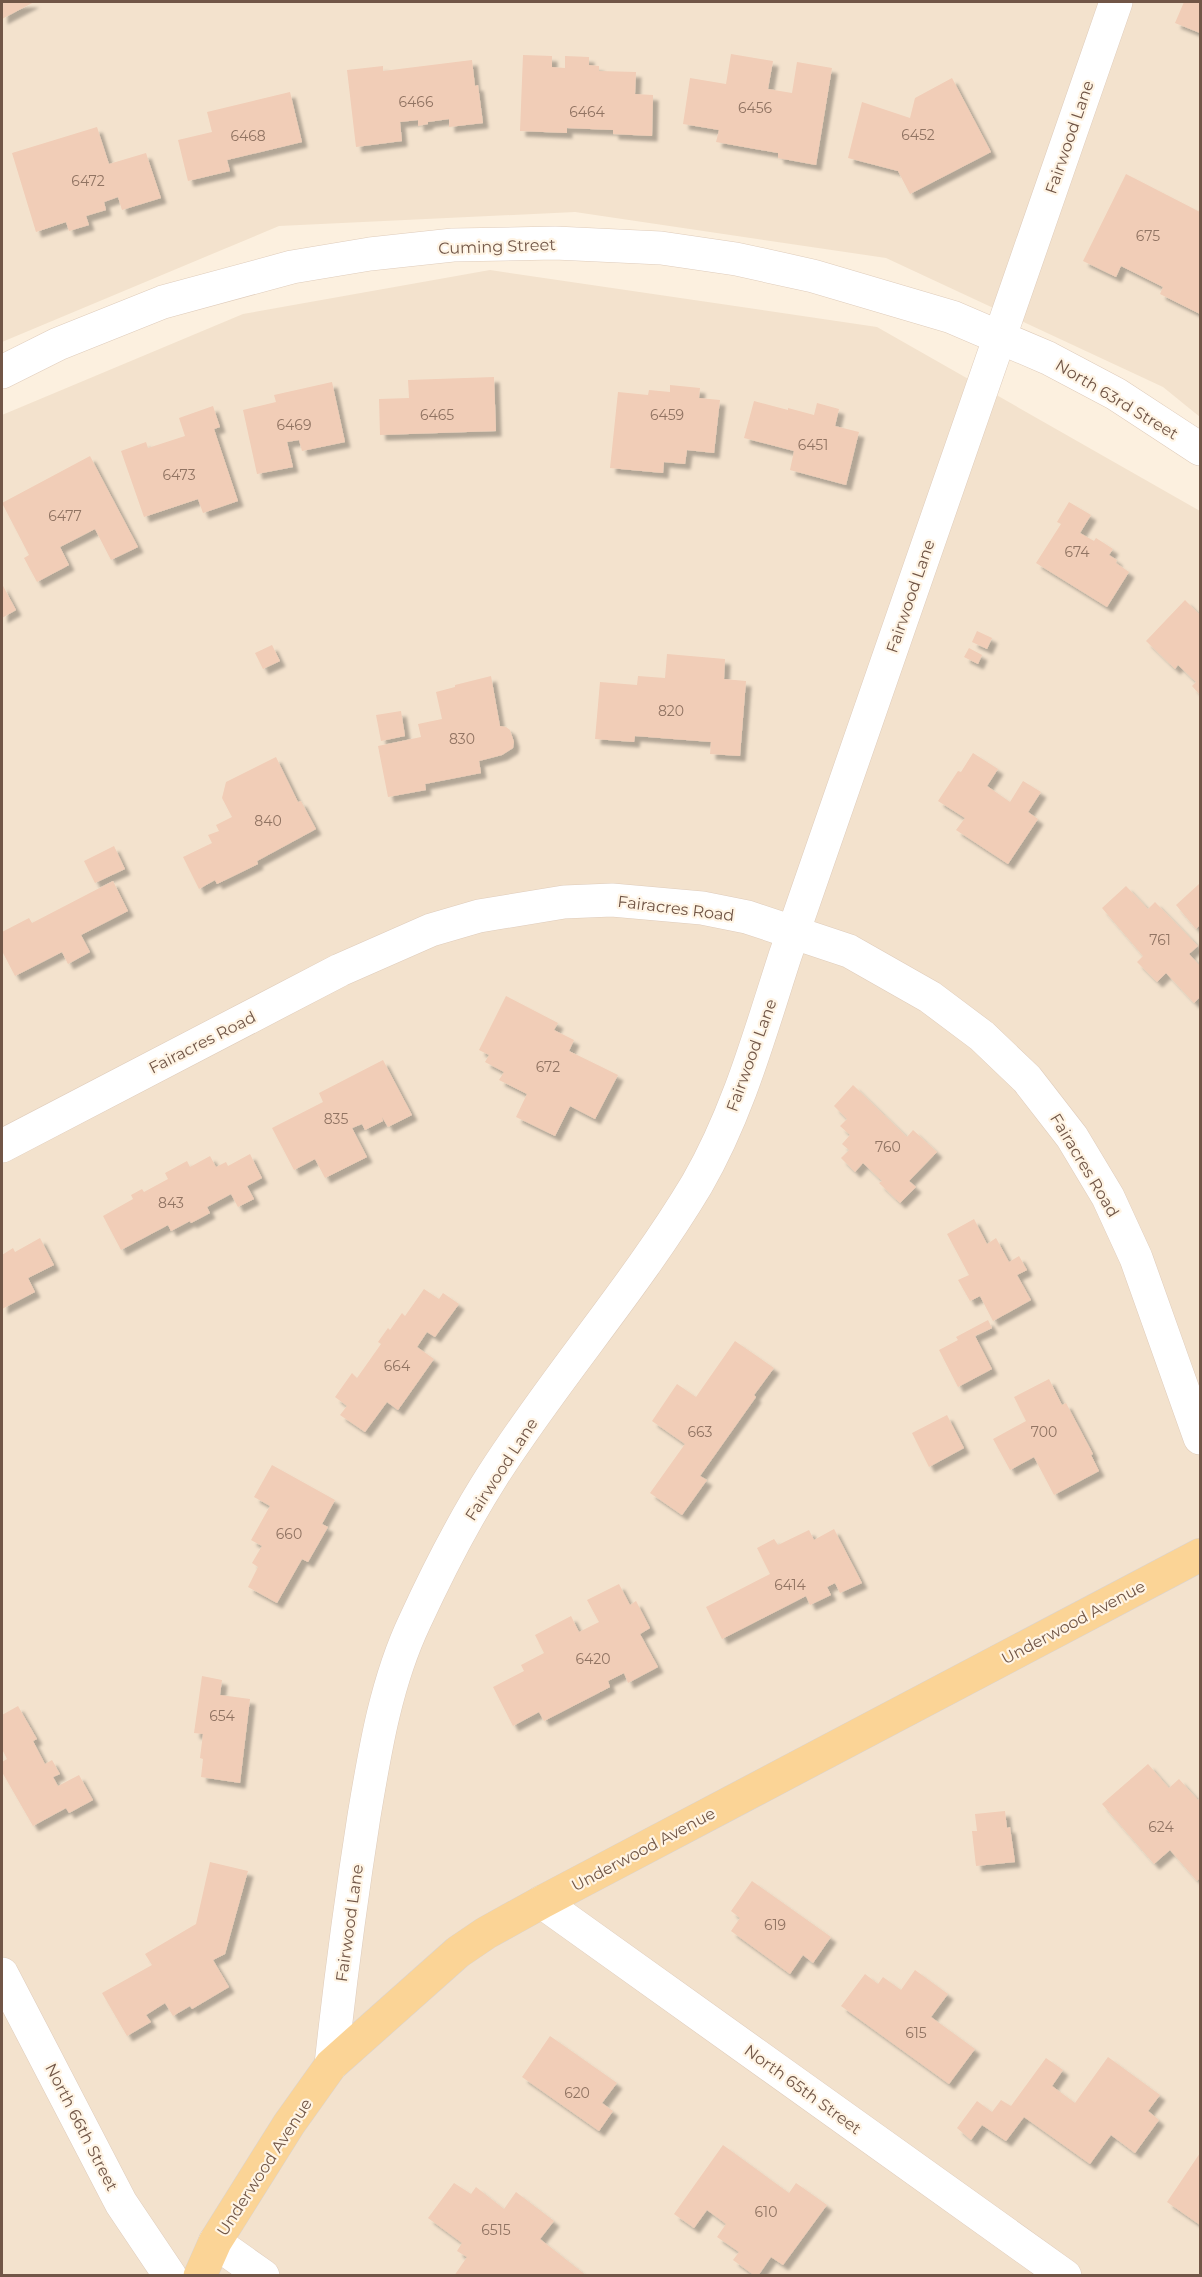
<svg xmlns="http://www.w3.org/2000/svg" width="1202" height="2277" font-family="Montserrat,sans-serif">
	<style>
		.residential { fill: #f3e2cd }
		.building { fill: #f1cdb7; filter: url(#shadow) }
		.lines { fill: none; stroke-linecap: round; stroke-linejoin: round }
		.minor-casing { stroke: #dfccbb; stroke-width: 34 }
		.major-casing { stroke: #dad3cf; stroke-width: 34 }
		.minor { stroke: #fff; stroke-width: 33 }
		.major { stroke: #fbd496; stroke-width: 33 }
		.labels { text-anchor: middle; stroke-width: 4.5; stroke-linejoin: round; paint-order: stroke }
		.number-label { font-size: 14px; fill: #917463 }
		.street-label { font-size: 16px; fill: #715647; stroke: #fff4e4 }
	</style>
	<defs>
		<filter id="shadow"><feDropShadow dx="5.5" dy="5.5" stdDeviation="1.5" flood-color="#0004"/></filter>
	</defs>
	<rect width="100%" height="100%" fill="#fcf0df"/>
	<!-- residential -->
	<g class="residential">
		<polygon points="2,2 1200,2 1200,417 1163,387 886,258 575,212 279,226 2,342"/>
		<polygon points="490,270 877,327 1200,511 1200,2275 2,2276 2,415 243,314"/>
	</g>
	<!-- building -->
	<g class="building">
		<polygon points="2,2 34,2 2,19"/>
		<polygon points="1184,2 1200,2 1200,33 1175,23"/>
		<polygon points="731,54 773,61 768,89 792,93 797,62 832,68 816,165 778,158 778,153 716,142 719,130 683,124 690,78 726,84"/>
		<polygon points="523,55 552,56 552,67 565,68 565,56 589,57 589,65 599,66 599,71 636,72 635,94 653,95 652,136 613,134 613,130 567,128 567,133 520,131"/>
		<polygon points="472,60 475,86 478,85 483,123 449,127 449,119 428,122 428,124 418,126 418,120 400,122 402,141 356,147 347,70 383,66 383,71"/>
		<polygon points="952,78 991,152 910,194 898,171 848,158 862,102 910,118 915,98"/>
		<polygon points="290,92 302,142 227,160 230,171 188,181 178,140 212,132 207,112"/>
		<polygon points="97,127 109,164 146,153 161,198 122,210 118,197 104,202 106,210 86,216 89,225 69,231 66,222 36,232 12,153"/>
		<polygon points="1126,174 1200,212 1200,314 1160,294 1163,287 1121,266 1116,277 1083,261"/>
		<polygon points="494,377 496,431 380,435 379,399 409,398 408,380"/>
		<polygon points="332,382 345,442 302,451 299,440 287,442 293,467 257,474 243,410 276,402 274,395"/>
		<polygon points="670,385 700,388 699,398 720,400 714,453 687,450 685,464 664,462 663,473 610,468 618,392 648,395 649,390 670,392"/>
		<polygon points="754,401 788,410 788,408 814,415 817,403 839,409 835,426 859,432 846,485 790,470 794,451 744,438"/>
		<polygon points="213,406 220,427 214,429 238,501 203,513 198,499 144,517 121,451 146,442 148,448 185,436 179,418"/>
		<polygon points="90,456 138,547 111,560 95,529 60,547 69,565 37,582 24,558 29,555 2,503"/>
		<polygon points="1069,502 1091,515 1080,533 1094,541 1096,538 1113,549 1109,555 1117,560 1116,563 1129,572 1107,607 1036,563 1061,524 1057,522"/>
		<polygon points="2,584 16,610 2,618"/>
		<polygon points="1185,600 1200,615 1200,695 1192,686 1196,682 1178,665 1175,669 1146,641"/>
		<polygon points="977,631 992,638 987,649 972,642"/>
		<polygon points="272,645 280,661 263,669 255,653"/>
		<polygon points="969,648 982,655 978,664 964,657"/>
		<polygon points="667,654 725,659 724,679 746,681 740,756 710,754 711,742 635,736 634,742 595,739 600,682 637,685 638,676 665,678"/>
		<polygon points="491,676 500,726 506,727 510,730 514,742 513,748 502,755 479,761 481,773 425,784 426,790 388,797 378,746 421,737 418,724 442,719 436,692 455,687 455,685"/>
		<polygon points="401,711 405,736 381,741 376,715"/>
		<polygon points="973,753 998,769 987,786 1010,802 1023,781 1041,792 1028,812 1038,819 1008,864 956,830 965,818 938,801 958,771 961,772"/>
		<polygon points="276,757 298,802 301,801 316,829 257,861 258,864 217,884 215,880 199,889 183,857 212,843 208,835 219,831 216,825 232,817 222,798 226,782"/>
		<polygon points="114,846 125,869 95,883 84,861"/>
		<polygon points="113,881 128,911 81,935 90,952 68,964 62,952 15,976 2,951 2,932 29,918 32,923"/>
		<polygon points="1199,884 1200,925 1196,929 1176,905"/>
		<polygon points="1126,886 1148,909 1155,902 1198,946 1189,954 1200,966 1200,997 1194,1003 1166,973 1157,982 1137,962 1143,956 1102,908"/>
		<polygon points="506,996 558,1023 554,1030 574,1040 569,1051 618,1075 595,1119 570,1106 555,1136 516,1117 527,1094 499,1080 504,1072 485,1062 489,1055 479,1050"/>
		<polygon points="383,1060 412,1115 388,1127 382,1117 383,1121 365,1130 362,1124 352,1128 367,1157 325,1178 315,1159 294,1170 272,1128 323,1102 319,1093"/>
		<polygon points="853,1085 907,1137 913,1130 937,1152 909,1181 916,1187 900,1203 879,1183 882,1181 863,1163 855,1172 841,1158 849,1150 842,1144 850,1135 840,1126 847,1119 834,1106"/>
		<polygon points="250,1154 262,1178 247,1186 254,1199 238,1207 231,1194 207,1207 210,1213 191,1223 190,1221 171,1231 168,1225 121,1250 103,1216 133,1199 131,1195 142,1189 144,1192 168,1179 165,1173 187,1161 190,1167 210,1156 216,1167 226,1162 228,1166"/>
		<polygon points="974,1219 987,1244 996,1238 1009,1262 1019,1256 1027,1270 1017,1275 1031,1300 993,1321 980,1296 970,1301 958,1280 969,1275 947,1234"/>
		<polygon points="40,1238 54,1265 28,1278 35,1292 2,1309 2,1255 13,1248 15,1252"/>
		<polygon points="424,1289 439,1299 443,1293 459,1304 435,1337 427,1332 417,1347 434,1359 398,1410 387,1402 365,1432 340,1415 347,1406 335,1397 352,1373 357,1378 381,1344 378,1342 388,1328 390,1330 402,1313 405,1316"/>
		<polygon points="988,1320 992,1328 975,1336 992,1369 958,1387 939,1350 958,1340 956,1337"/>
		<polygon points="735,1341 774,1368 754,1395 756,1397 700,1476 707,1480 682,1515 650,1493 685,1444 652,1421 677,1384 696,1397"/>
		<polygon points="1049,1379 1062,1405 1066,1403 1093,1454 1091,1455 1099,1471 1054,1495 1034,1457 1010,1470 993,1439 1026,1421 1014,1397"/>
		<polygon points="947,1415 964,1448 929,1467 912,1433"/>
		<polygon points="272,1465 335,1500 322,1524 328,1527 308,1562 302,1559 277,1603 248,1587 258,1567 252,1563 262,1546 251,1540 270,1506 254,1497"/>
		<polygon points="834,1529 862,1583 840,1593 835,1583 827,1587 831,1595 810,1605 806,1596 722,1639 706,1607 770,1574 757,1548 774,1539 778,1545 809,1530 814,1540"/>
		<polygon points="619,1584 630,1605 636,1601 650,1628 640,1634 658,1667 628,1683 624,1673 608,1681 610,1687 544,1721 539,1712 513,1726 493,1687 524,1671 521,1665 544,1653 535,1635 571,1616 579,1632 599,1622 587,1600"/>
		<polygon points="202,1676 222,1680 220,1695 250,1699 240,1783 201,1777 203,1759 200,1758 203,1734 194,1733"/>
		<polygon points="18,1706 37,1739 33,1741 45,1764 52,1760 60,1774 53,1777 58,1786 79,1775 93,1800 69,1813 66,1808 33,1826 2,1772 2,1762 7,1759 2,1749 2,1715"/>
		<polygon points="1148,1764 1169,1788 1179,1779 1198,1800 1200,1798 1200,1878 1197,1881 1170,1850 1154,1864 1102,1804"/>
		<polygon points="1005,1811 1007,1828 1010,1827 1015,1862 976,1866 972,1831 977,1831 975,1814"/>
		<polygon points="210,1862 248,1871 225,1954 213,1960 229,1987 192,2009 190,2006 173,2016 165,2003 146,2015 151,2022 127,2036 102,1993 152,1965 145,1954 196,1924"/>
		<polygon points="752,1881 831,1937 813,1963 803,1955 790,1974 731,1931 740,1918 731,1911"/>
		<polygon points="915,1970 948,1994 931,2017 975,2049 949,2084 841,2006 865,1974 878,1984 883,1977 901,1990"/>
		<polygon points="550,2036 617,2083 602,2103 613,2111 599,2131 522,2077"/>
		<polygon points="1108,2057 1160,2095 1148,2111 1159,2120 1135,2153 1111,2135 1090,2164 1024,2117 1006,2141 982,2125 971,2140 957,2128 977,2101 992,2112 1001,2100 1011,2106 1046,2058 1063,2070 1052,2086 1075,2103"/>
		<polygon points="723,2145 789,2193 796,2183 827,2205 783,2265 771,2257 758,2276 755,2276 733,2260 739,2252 717,2237 726,2224 707,2210 694,2228 674,2214"/>
		<polygon points="1200,2153 1200,2225 1167,2202"/>
		<polygon points="454,2183 471,2194 476,2187 504,2209 516,2192 554,2221 540,2239 587,2276 454,2276 467,2257 457,2251 462,2243 428,2218"/>
	</g>
	<g class="lines">
		<defs>
			<g id="minor">
				<polyline points="2,372 58,344 163,302 292,267 370,254 453,245 555,243 661,248 736,259 813,276 952,317 1048,358 1116,394 1200,449"/>
				<polyline points="2,1146 340,970 431,930 479,916 564,902 612,900 702,908 747,917 849,951 930,997 982,1036 1027,1079 1072,1137 1108,1197 1136,1258 1200,1438"/>
				<polyline points="542,1902 1065,2276"/>
				<polyline points="2,1974 121,2203 170,2276"/>
				<path d="M 331,2065 C 340,1982 351,1899 364,1816 C 375,1750 386,1682 415,1621 C 438,1571 463,1522 493,1475 C 557,1375 636,1286 697,1184 C 738,1113 760,1033 785,956 L 1116,2"/>
				<polyline points="215,2242 263,2276"/>
			</g>
			<polyline id="major" points="200,2276 215,2242 289,2124 331,2065 458,1952 486,1933 542,1902 1200,1555"/>
		</defs>
		<!-- minor casing -->
		<use href="#minor" class="minor-casing"/>
		<!-- major casing -->
		<use href="#major" class="major-casing"/>
		<!-- minor -->
		<use href="#minor" class="minor"/>
		<!-- major -->
		<use href="#major" class="major"/>
	</g>
	<g class="labels">
		<!-- number labels -->
		<g class="number-label">
			<text x="416" y="107">6466</text>
			<text x="755" y="113">6456</text>
			<text x="587" y="117">6464</text>
			<text x="918" y="140">6452</text>
			<text x="248" y="141">6468</text>
			<text x="88" y="186">6472</text>
			<text x="1148" y="241">675</text>
			<text x="437" y="420">6465</text>
			<text x="667" y="420">6459</text>
			<text x="294" y="430">6469</text>
			<text x="813" y="450">6451</text>
			<text x="179" y="480">6473</text>
			<text x="65" y="521">6477</text>
			<text x="1077" y="557">674</text>
			<text x="671" y="716">820</text>
			<text x="462" y="744">830</text>
			<text x="268" y="826">840</text>
			<text x="1160" y="945">761</text>
			<text x="548" y="1072">672</text>
			<text x="336" y="1124">835</text>
			<text x="888" y="1152">760</text>
			<text x="171" y="1208">843</text>
			<text x="397" y="1371">664</text>
			<text x="700" y="1437">663</text>
			<text x="1044" y="1437">700</text>
			<text x="289" y="1539">660</text>
			<text x="790" y="1590">6414</text>
			<text x="593" y="1664">6420</text>
			<text x="222" y="1721">654</text>
			<text x="1161" y="1832">624</text>
			<text x="775" y="1930">619</text>
			<text x="916" y="2038">615</text>
			<text x="577" y="2098">620</text>
			<text x="766" y="2217">610</text>
			<text x="496" y="2235">6515</text>
		</g>
		<!-- street labels -->
		<g class="street-label">
			<text transform="translate(1069 137) rotate(-71)" y="6">Fairwood Lane</text>
			<text transform="translate(497 246) rotate(-2)" y="6">Cuming Street</text>
			<text transform="translate(1117 399) rotate(31)" y="6">North 63rd Street</text>
			<text transform="translate(910 596) rotate(-71)" y="6">Fairwood Lane</text>
			<text transform="translate(676 908) rotate(7)" y="6">Fairacres Road</text>
			<text transform="translate(202 1042) rotate(-27)" y="6">Fairacres Road</text>
			<text transform="translate(751 1055) rotate(-70)" y="6">Fairwood Lane</text>
			<text transform="translate(1085 1165) rotate(59)" y="6">Fairacres Road</text>
			<text transform="translate(501 1469) rotate(-57)" y="6">Fairwood Lane</text>
			<text transform="translate(1073 1622) rotate(-28)" y="6">Underwood Avenue</text>
			<text transform="translate(643 1849) rotate(-28)" y="6">Underwood Avenue</text>
			<text transform="translate(349 1923) rotate(-82)" y="6">Fairwood Lane</text>
			<text transform="translate(803 2089) rotate(36)" y="6">North 65th Street</text>
			<text transform="translate(82 2127) rotate(63)" y="6">North 66th Street</text>
			<text transform="translate(264 2167) rotate(-57)" y="6">Underwood Avenue</text>
		</g>
	</g>
	<!-- border -->
	<rect width="1202" height="2277" fill="none" stroke="#715647" stroke-width="6"/>
</svg>
